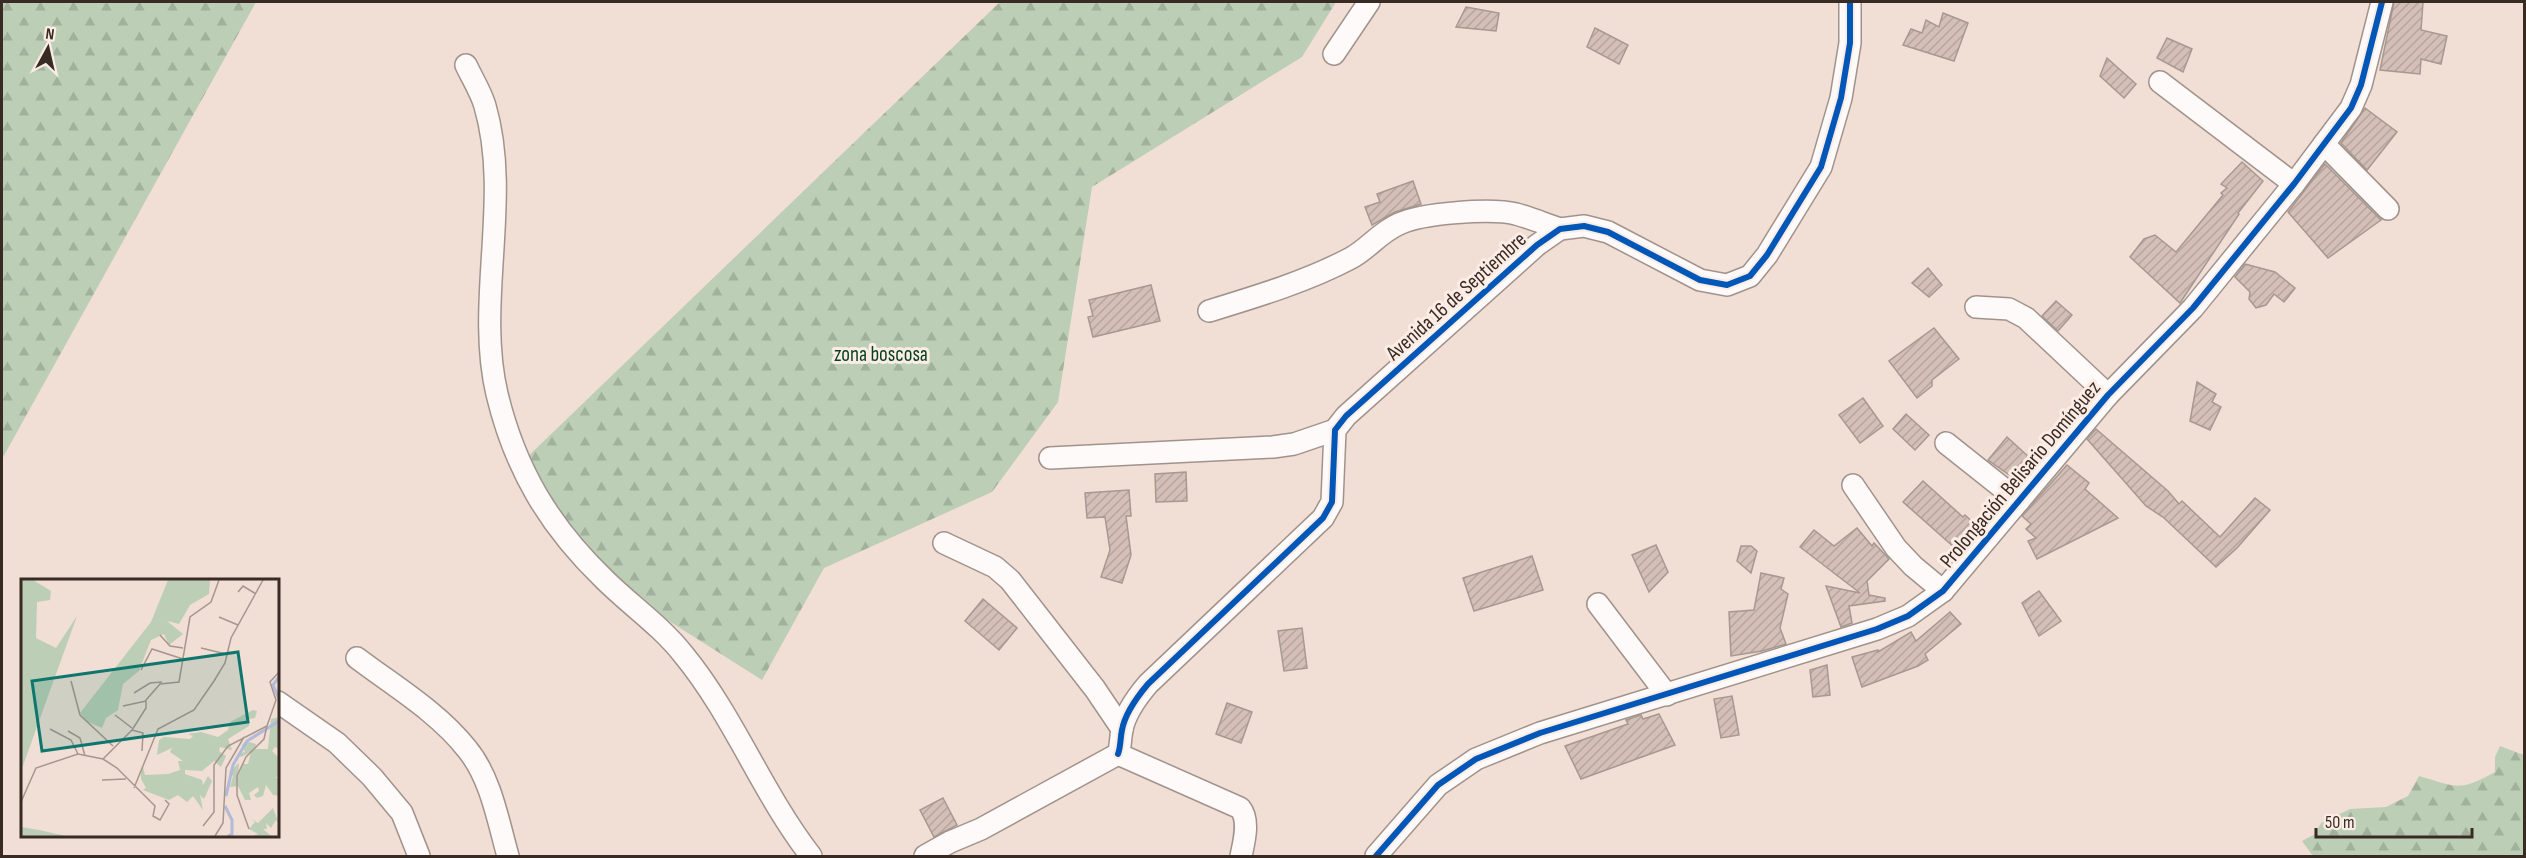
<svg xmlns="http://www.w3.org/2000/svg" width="2526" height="858" font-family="'Sofia Sans Condensed',sans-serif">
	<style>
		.forest { fill: url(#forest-firs) }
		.building { fill: url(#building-hatch); stroke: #a79891; stroke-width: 1.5 }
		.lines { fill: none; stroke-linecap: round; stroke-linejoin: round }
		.minor-casing { stroke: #a1938c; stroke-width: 24 }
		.minor { stroke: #fdfaf9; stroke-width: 21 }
		.cycleway-casing { stroke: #fbede5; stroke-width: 10 }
		.cycleway { stroke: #0057b8; stroke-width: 6 }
		.labels { text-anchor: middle; stroke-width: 6; stroke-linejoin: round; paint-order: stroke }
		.street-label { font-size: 21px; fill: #382b24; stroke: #fbede5 }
		.park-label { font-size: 21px; fill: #043f1f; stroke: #fbede5 }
		.inset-river { fill: none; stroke: #b1bad8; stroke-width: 3 }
		.inset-road { fill: none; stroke: #a7968e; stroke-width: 1.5 }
		.view { fill: #0f766e; fill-opacity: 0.15; stroke: #0f766e; stroke-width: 3 }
		.inset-edge { fill: none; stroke: #382b24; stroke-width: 3 }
	</style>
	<defs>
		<pattern id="forest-firs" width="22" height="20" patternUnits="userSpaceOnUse" patternTransform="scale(1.5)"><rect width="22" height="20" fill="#bcceb6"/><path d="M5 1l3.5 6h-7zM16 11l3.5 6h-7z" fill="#a2b19c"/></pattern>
		<pattern id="building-hatch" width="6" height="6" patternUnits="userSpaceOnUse" patternTransform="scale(1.5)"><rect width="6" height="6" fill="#d3bfb8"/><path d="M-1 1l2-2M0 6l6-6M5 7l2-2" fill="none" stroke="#b6a49e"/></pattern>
	</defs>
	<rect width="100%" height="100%" fill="#f1ded4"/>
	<!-- forest -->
	<g class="forest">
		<polygon points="2,2 256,2 2,459"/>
		<polygon points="1000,2 1336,2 1302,57 1092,187 1058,402 992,492 824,568 762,680 606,581 520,464"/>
		<path d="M 2500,746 L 2524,755 L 2524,856 L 2313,856 L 2302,841 L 2315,834 L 2321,823 L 2350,809 L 2386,807 L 2408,796 L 2419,776 C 2457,787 2459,792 2495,772 L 2495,757 Z"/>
	</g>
	<!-- building -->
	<g class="building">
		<polygon points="2394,2 2423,2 2421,30 2447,36 2441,64 2421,59 2420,74 2380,70"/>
		<polygon points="1466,7 1499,13 1496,31 1456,27"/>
		<polygon points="1943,13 1968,23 1954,61 1903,45 1911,29 1922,33 1926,20 1939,27"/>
		<polygon points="1595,28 1628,45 1619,64 1587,47"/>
		<polygon points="2167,38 2192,49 2183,72 2157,58"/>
		<polygon points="2107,58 2136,84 2124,98 2100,76"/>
		<polygon points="2365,108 2397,132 2367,170 2341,143"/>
		<polygon points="2242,162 2263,181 2238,213 2239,214 2180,303 2130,257 2144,239 2155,235 2176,252 2223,195 2221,193 2227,188 2221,184"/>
		<polygon points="2325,164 2381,220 2328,258 2288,212"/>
		<polygon points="1413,181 1421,204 1395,212 1372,225 1365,207 1380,202 1377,194"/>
		<polygon points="2245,264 2275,272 2295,288 2284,302 2274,294 2266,305 2256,308 2249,299 2250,292 2235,277"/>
		<polygon points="1928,268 1942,285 1929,297 1912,283"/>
		<polygon points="1151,285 1160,321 1093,337 1088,317 1093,316 1089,300"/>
		<polygon points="2056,301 2072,315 2058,331 2042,316"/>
		<polygon points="1934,328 1959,359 1932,380 1932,386 1917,398 1889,361"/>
		<polygon points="2197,382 2216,394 2212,402 2221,407 2210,430 2190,421"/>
		<polygon points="1863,398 1883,426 1860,443 1839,415"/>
		<polygon points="1906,414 1929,435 1915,450 1893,429"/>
		<polygon points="2096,429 2168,491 2179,504 2182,501 2220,537 2255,498 2270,510 2237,548 2216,567 2163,517 2146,506 2087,439"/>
		<polygon points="2007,437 2030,458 2015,479 1988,460"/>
		<polygon points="2067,465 2089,483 2085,489 2118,518 2037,559 2028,541 2036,538 2026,529 2031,524 2022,516"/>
		<polygon points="1186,472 1187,501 1156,502 1155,474"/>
		<polygon points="1923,481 1963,517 1965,515 1977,526 1955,548 1903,502"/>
		<polygon points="1129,490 1131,516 1126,516 1131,555 1122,583 1101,577 1110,550 1105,517 1087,518 1085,493"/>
		<polygon points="1857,528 1872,546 1874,543 1889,559 1867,581 1869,595 1885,598 1885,601 1849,606 1852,623 1841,627 1826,586 1860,593 1800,547 1814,530 1834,546"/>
		<polygon points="1656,545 1668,572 1649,592 1632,555"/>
		<polygon points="1741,546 1751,546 1757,551 1751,573 1737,561"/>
		<polygon points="1532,556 1543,590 1474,611 1463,578"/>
		<polygon points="1761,573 1784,578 1781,589 1788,594 1780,628 1786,644 1762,651 1731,656 1729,612 1754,610"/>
		<polygon points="2039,591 2061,621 2039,636 2022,603"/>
		<polygon points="983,599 1017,628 999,650 965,621"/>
		<polygon points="1950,612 1961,624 1925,654 1928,660 1918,666 1862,687 1852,657 1878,650 1878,652 1911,632 1916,641"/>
		<polygon points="1302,628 1307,668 1284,671 1278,631"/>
		<polygon points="1827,665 1830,695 1813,697 1810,670"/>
		<polygon points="1732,696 1739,735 1721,738 1714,699"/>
		<polygon points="1227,703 1252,712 1241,743 1216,734"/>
		<polygon points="1659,714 1675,745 1581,779 1565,746 1628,724 1626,720 1641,715 1643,719"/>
		<polygon points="943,798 957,825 934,837 920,810"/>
	</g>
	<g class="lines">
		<defs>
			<g id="minor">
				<polyline points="1334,54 1369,2"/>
				<path d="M 466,65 C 472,78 481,92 485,106 C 512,199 475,301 497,394 C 515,469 549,526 604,579 C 630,605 660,625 683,654 C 734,716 762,793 811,856"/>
				<polyline points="2160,82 2294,184"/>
				<polyline points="2324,144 2388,209"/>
				<polyline points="1976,307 2009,309 2026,318 2108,395"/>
				<path d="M 1209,311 C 1255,297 1308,281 1351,258 C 1368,249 1380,232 1399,224 C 1422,213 1491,208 1516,214 C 1531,218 1545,224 1560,229"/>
				<polyline points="1946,443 2019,501"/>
				<polyline points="1050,458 1273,447 1294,444 1335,430"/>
				<polyline points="1853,485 1896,548 1913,566 1943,591"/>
				<polyline points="944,543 995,567 1010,580 1095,689 1122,729"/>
				<polyline points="1598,604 1667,695"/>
				<path d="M 357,658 C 394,686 438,712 467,749 C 491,778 498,821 508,856"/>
				<polyline points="278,702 337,743 372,777 402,813 419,856"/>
				<path d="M 1118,754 C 1121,746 1120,739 1122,730 C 1125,713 1137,697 1148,684 L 1323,518 L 1332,502 L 1335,430 L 1346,416 L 1537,245 L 1560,229 L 1584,226 L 1608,232 L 1700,280 L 1727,285 L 1750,276 L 1767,255 L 1821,167 L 1841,98 L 1850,43 L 1850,2"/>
				<path d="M 1118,754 L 1240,808 C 1250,820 1244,842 1241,856"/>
				<polyline points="925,856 950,842 981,829 1118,754"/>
				<polyline points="1376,856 1438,785 1476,759 1540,733 1877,629 1908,616 1943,591 2108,395 2193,308 2294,184 2351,108 2361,85 2382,2"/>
			</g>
		</defs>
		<!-- minor casing -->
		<use href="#minor" class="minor-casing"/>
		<!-- minor -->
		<use href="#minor" class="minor"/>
		<defs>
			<g id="cycleway">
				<path d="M 1118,754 C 1121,746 1120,739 1122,730 C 1125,713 1137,697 1148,684 L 1323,518 L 1332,502 L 1335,430 L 1346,416 L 1537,245 L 1560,229 L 1584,226 L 1608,232 L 1700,280 L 1727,285 L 1750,276 L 1767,255 L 1821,167 L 1841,98 L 1850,43 L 1850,2"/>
				<polyline points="1376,856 1438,785 1476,759 1540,733 1877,629 1908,616 1943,591 2108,395 2193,308 2294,184 2351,108 2361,85 2382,2"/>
			</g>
		</defs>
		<!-- cycleway casing -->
		<use href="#cycleway" class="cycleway-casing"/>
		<!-- cycleway -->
		<use href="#cycleway" class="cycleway"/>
	</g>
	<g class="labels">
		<!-- street labels -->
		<g class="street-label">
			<text transform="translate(1456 296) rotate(-42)" y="7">Avenida 16 de Septiembre</text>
			<text transform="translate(2020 474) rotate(-50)" y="7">Prolongación Belisario Domínguez</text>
		</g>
		<!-- park labels -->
		<g class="park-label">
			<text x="881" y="361">zona boscosa</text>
		</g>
	</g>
	<!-- overview -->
	<g transform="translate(21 579)">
		<rect width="258" height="258" fill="#f1ded4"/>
		<path d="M 0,1 L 12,1 L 30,12 L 29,21 L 16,23 L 15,59 L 35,69 L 56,37 L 0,192 ZM 147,1 L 189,1 L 188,15 L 169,26 L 158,45 L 146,42 L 162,55 L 148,66 L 143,55 L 130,61 L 118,92 L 102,105 L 97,131 L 85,139 L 81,149 L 67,143 L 59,134 L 130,43 ZM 232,131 L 236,132 L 234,139 L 228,140 L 228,147 L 207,160 L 211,171 L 199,168 L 198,172 L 205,177 L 200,188 L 193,182 L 181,192 L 164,191 L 164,195 L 181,201 L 182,206 L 187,197 L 191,202 L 183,220 L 179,216 L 182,231 L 172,217 L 166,223 L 157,216 L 148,221 L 122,211 L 125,209 L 120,200 L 120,190 L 122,188 L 124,196 L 147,195 L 159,191 L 157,182 L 162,182 L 149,173 L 151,169 L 136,176 L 138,161 L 143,158 L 169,160 L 172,157 L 167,155 L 180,153 L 197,158 L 207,151 L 209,143 ZM 258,138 L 258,170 L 254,168 L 251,172 L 258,179 L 258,197 L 254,199 L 258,199 L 258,217 L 252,216 L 245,206 L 242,217 L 236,219 L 233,216 L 238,212 L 237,208 L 228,214 L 230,221 L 224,221 L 217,207 L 209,208 L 212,197 L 208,193 L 218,184 L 217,198 L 222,185 L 227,185 L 230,173 L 220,178 L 216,175 L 224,173 L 221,166 L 225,162 L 235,165 L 234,170 L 247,170 L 250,140 ZM 252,229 L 258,245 L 255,241 L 250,249 L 245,244 L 246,250 L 242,250 L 250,257 L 232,257 L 237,255 L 228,250 L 234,243 L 230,240 L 237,244 ZM 0,248 L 18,251 L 45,257 L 0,257 Z" fill="#bcceb6"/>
		<path class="inset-river" d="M 258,98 L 252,106 L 258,120M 205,217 L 212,186 L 226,162 L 258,142M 204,227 L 211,241 L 211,255 L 207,257"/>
		<path class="inset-road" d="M 217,13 L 222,7 L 235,15M 198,38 L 217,46M 139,56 L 149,67 L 162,69M 180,69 L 205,75M 120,91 L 131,70 L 162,80M 50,102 L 59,136 L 92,167M 113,114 L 129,104 L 141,103M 102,127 L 125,122M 94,136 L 111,149M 29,150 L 50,161 L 57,175M 111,151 L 125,129 L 125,121 L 139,105 L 158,103 L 169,38 L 190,23 L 198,1M 111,151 L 122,154 L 121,172M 47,152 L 59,159 L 64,177M 82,180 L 111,151M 81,201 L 105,200M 113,209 L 137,150 L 173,131 L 193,102 L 204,84 L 210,59 L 242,1M 0,223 L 15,189 L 57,175 L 82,180 L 96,189 L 134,227 L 132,237 L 139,241 L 148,225 L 144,221M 182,247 L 193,233 L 193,186 L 207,167 L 246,147 L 255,121 L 249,103 L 258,93M 228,250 L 216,216 L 216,197 L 225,178 L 243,160 L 246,147M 194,257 L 202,244 L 205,189 L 223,158"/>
		<path class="view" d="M 217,73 L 227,143 L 21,172 L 11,102 Z"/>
		<rect width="258" height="258" class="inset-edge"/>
	</g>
	<!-- border -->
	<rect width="2526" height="858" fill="none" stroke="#382b24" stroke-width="6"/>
	<!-- north arrow -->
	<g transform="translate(48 48) rotate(8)" stroke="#fbede5" stroke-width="4.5" paint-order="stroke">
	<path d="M0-4.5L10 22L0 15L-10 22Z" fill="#382b24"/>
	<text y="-9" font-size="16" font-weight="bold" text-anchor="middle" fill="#382b24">N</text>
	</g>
	<!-- scale -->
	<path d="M2316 828v9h156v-9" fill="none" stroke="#382b24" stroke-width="3"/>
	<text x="2325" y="828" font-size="18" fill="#382b24" stroke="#fbede5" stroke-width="4.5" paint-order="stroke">50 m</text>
</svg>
